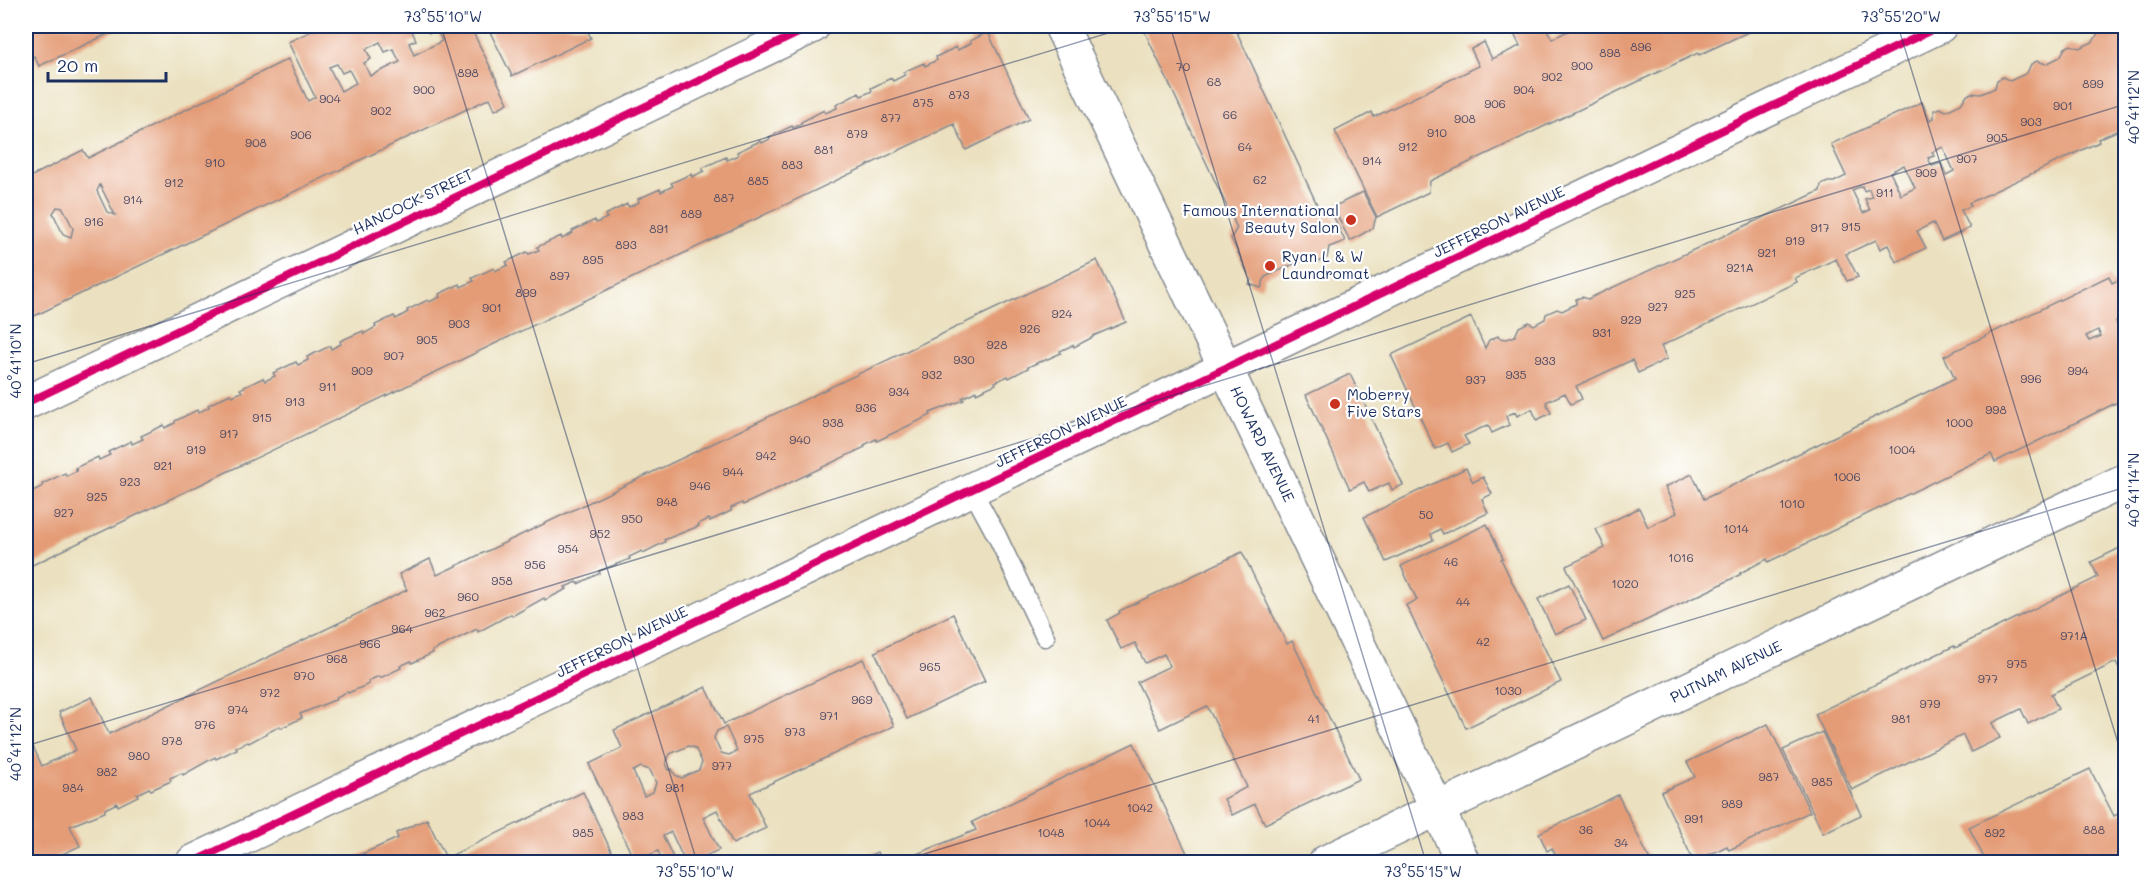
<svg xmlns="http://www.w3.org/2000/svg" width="2151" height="888" font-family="Mali,sans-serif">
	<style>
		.building { fill: #e49c77; fill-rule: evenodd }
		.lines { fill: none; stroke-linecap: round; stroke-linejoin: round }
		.lane-casing { stroke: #83888f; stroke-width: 21 }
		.street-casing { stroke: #83888f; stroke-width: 36 }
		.lane { stroke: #fff; stroke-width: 18 }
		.street { stroke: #fff; stroke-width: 33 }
		.cycleway-casing { stroke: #fff; stroke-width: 11 }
		.cycleway { stroke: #d6006c; stroke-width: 8 }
		.ticks { fill: none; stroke: #1b2f5e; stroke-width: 1.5; stroke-opacity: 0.45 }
		.poi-dot { fill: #c8321e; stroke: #fff; stroke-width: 2 }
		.labels { text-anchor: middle; stroke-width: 4.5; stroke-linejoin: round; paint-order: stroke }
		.number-label { font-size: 12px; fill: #4d4a64 }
		.street-label { font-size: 15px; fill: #1b2f5e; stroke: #fff }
		.poi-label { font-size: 15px; fill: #1b2f5e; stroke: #fff; text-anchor: start }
		.neatline { fill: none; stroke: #1b2f5e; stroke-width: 2 }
		.ticks-label { font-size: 15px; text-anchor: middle; fill: #1b2f5e }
	</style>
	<rect width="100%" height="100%" fill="#fff"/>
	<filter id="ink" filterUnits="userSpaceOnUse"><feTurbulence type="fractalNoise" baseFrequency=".0167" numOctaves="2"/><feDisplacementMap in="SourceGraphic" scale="12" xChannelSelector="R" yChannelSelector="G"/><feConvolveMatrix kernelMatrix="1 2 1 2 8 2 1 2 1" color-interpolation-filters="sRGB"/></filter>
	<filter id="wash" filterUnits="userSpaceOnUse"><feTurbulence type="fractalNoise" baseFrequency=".008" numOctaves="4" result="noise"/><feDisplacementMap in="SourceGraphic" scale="24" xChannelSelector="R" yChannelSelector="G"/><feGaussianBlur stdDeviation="1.35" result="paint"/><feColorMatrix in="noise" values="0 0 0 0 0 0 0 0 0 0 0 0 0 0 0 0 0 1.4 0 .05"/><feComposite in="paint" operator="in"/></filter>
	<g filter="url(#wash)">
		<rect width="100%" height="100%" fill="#ebe1c0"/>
		<g id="blocks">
			<!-- building -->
			<g class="building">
				<polygon points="26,26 125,26 39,66 34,56 26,60"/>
				<path d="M 322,26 L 414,26 L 410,27 L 416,40 L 409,43 L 414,55 L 442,41 L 437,30 L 429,33 L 425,26 L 454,26 L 458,34 L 471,28 L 508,103 L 495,110 L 490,98 L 26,320 L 26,258 L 27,258 L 29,250 L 26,243 L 26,179 L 83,150 L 88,158 L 288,59 L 308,101 L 315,97 L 288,42 ZM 380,42 L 385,52 L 393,49 L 400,62 L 370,76 L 364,63 L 371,59 L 366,49 ZM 337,64 L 342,73 L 349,70 L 356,83 L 341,91 L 329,67 ZM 100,185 L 115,215 L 107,212 L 97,191 ZM 57,207 L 63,208 L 73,228 L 71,237 L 63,234 L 53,213 Z"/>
				<polygon points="487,26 585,26 591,38 512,76"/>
				<polygon points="1142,26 1234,26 1321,213 1330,209 1345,241 1329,247 1327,258 1317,262 1309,257 1265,277 1261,288 1249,284 1251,280 1231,238 1237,228"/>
				<polygon points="1522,26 1545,26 1552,39 1570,30 1568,26 1761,26 1699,55 1698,53 1430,181 1429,192 1377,217 1335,131 1372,112 1374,117 1479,66 1471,49 1484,42 1492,59 1520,46 1512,30"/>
				<path d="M 2126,26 L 2126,127 L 2098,139 L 2099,142 L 1969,203 L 1971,206 L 1961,210 L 1970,228 L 1942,241 L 1933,223 L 1917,231 L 1926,248 L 1896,262 L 1888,245 L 1880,249 L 1876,240 L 1846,254 L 1858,277 L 1847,281 L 1836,259 L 1795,278 L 1797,282 L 1661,346 L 1667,359 L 1638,373 L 1632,360 L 1576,386 L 1582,399 L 1571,404 L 1565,393 L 1546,402 L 1551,413 L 1537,420 L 1532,409 L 1517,416 L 1515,412 L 1506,416 L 1509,425 L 1492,433 L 1488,425 L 1464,436 L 1469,444 L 1452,452 L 1448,443 L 1435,449 L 1391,355 L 1471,317 L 1485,348 L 1489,340 L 1498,336 L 1499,338 L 1507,339 L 1515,336 L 1519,327 L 1529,322 L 1534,325 L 1545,319 L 1546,314 L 1557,309 L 1562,311 L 1576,304 L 1576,299 L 1582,297 L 1588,299 L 1820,191 L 1821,185 L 1828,182 L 1834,182 L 1846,176 L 1831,144 L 1922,102 L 1930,120 L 1934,118 L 1934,110 L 1940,108 L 1946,111 L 1961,104 L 1966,96 L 1971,93 L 1981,94 L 1995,88 L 1997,80 L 2003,77 L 2010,81 L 2027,73 L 2031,64 L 2037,61 L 2046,64 L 2060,57 L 2065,48 L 2071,45 L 2079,48 L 2093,42 L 2098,33 L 2103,31 L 2111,33 ZM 1943,147 L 1954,171 L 1946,175 L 1941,163 L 1932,166 L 1928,158 L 1934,156 L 1932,152 ZM 1904,165 L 1915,188 L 1901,195 L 1890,172 ZM 1862,186 L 1864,191 L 1869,189 L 1872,197 L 1865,199 L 1870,210 L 1863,213 L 1852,190 Z"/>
				<polygon points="988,32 1029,119 966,150 954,124 26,568 26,491 32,488 33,491 43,486 42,484 65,473 66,476 77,471 75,468 98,457 99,460 110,455 108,452 131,441 132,444 143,439 141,436 164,425 165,428 175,423 175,421 197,410 198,413 209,407 208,405 230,394 232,396 242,392 240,389 263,378 265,381 275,376 273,373 296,362 298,365 308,360 307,357 330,346 331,349 341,344 340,341 363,331 364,334 376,327 375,325 394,316 396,319 408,312 407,310 428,300 429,302 440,297 439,294 460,284 461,287 474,281 472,278 494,268 495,271 508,265 506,262 527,252 529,254 539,250 537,247 561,236 562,239 573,233 572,231 595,220 596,223 607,218 605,215 627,204 629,207 639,202 638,199 660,189 661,192 673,186 671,183 691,174 692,177 704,171 702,168 726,157 727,160 738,155 737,152 760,141 762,143 770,139 769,137 792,126 793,128 802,124 801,122 824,110 825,113 837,108 836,105 859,93 861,96 872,91 871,88 891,78 893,81 905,75 903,72 924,63 925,66 937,60 936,57 956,47 958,50 971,43 970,41"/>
				<polygon points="1363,192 1376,217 1373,228 1350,241 1333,207"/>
				<polygon points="1097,260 1126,322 1093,336 1093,337 1074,347 1073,345 1060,351 1061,353 1041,362 1041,361 1028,367 1028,368 1009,378 1008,376 995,382 996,384 976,393 976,391 962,398 964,400 930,413 931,415 877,441 876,439 864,445 865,447 743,505 742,503 731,508 731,511 710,521 709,519 698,524 699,526 664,540 665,542 643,553 642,551 629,557 630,559 599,571 600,573 578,584 577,582 565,587 567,589 545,600 544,598 512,616 511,614 478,632 477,629 432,651 433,653 412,663 411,661 400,666 401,668 380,678 379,676 368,681 369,684 348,693 347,692 336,697 337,699 300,714 302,718 281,728 280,726 249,743 247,742 236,747 237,749 216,759 215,757 183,775 182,773 170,778 171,781 151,790 149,788 137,794 138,796 118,806 117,803 105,809 105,812 70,826 80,846 45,862 26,862 26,731 42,766 76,750 59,712 92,697 109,734 407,590 399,574 430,559 437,575"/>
				<path d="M 2109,276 L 2112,283 L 2126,276 L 2126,317 L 2116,321 L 2118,327 L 2126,324 L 2126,398 L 1995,462 L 1991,454 L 1768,562 L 1767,559 L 1740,573 L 1741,574 L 1714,588 L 1603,641 L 1566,566 L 1605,548 L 1596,529 L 1639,508 L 1648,527 L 1677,513 L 1665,487 L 1692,474 L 1704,499 L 1927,392 L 1955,378 L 1944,356 ZM 2098,330 L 2101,336 L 2089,341 L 2086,336 Z"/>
				<polygon points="1350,374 1403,485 1392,490 1389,483 1369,492 1364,482 1350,489 1306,395"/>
				<polygon points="1466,468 1473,482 1483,477 1492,494 1482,499 1488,513 1443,534 1440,529 1431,534 1433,540 1386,562 1364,517"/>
				<polygon points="1487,524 1503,558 1501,559 1561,682 1466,728 1406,605 1417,600 1401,566"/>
				<polygon points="2126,545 2126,614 2119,617 2126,630 2126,682 2116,662 2051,694 2058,709 2028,724 2021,709 1992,723 2000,738 1971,752 1963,735 1852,790 1815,714 1954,646 1955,648 2098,577 2091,562"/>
				<polygon points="1242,552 1287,644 1292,641 1359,779 1265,824 1255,804 1232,815 1224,799 1247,787 1207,706 1160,729 1137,682 1170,666 1164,654 1145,663 1135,643 1121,649 1107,620 1120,613 1119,611"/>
				<polygon points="1569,584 1586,620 1555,634 1538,599"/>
				<polygon points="953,614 985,681 907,719 875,652"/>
				<path d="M 863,659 L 894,726 L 750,793 L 766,828 L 733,844 L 717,810 L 703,817 L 719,850 L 692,862 L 685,862 L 671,832 L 663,836 L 675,862 L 663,862 L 658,851 L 635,862 L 589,764 L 622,748 L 614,730 L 706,687 L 724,724 ZM 726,727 L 737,751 L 729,755 L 721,753 L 714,738 L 717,731 ZM 688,746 L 695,748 L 702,762 L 699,770 L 682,778 L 675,775 L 672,769 L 669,770 L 666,763 L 670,754 ZM 641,767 L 650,770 L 656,783 L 653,792 L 644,796 L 633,771 Z"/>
				<polygon points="1768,724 1810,812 1729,850 1727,846 1694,862 1661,792 1695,777 1687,762"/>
				<polygon points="1822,732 1861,815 1823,833 1783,750"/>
				<polygon points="1134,743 1187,853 1166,862 897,862 976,830 972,822"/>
				<polygon points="2090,769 2114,816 2126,810 2126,862 1986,862 1969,827"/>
				<polygon points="583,792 615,859 607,862 451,862 448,857"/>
				<polygon points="1618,795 1651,862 1559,862 1552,848 1547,851 1539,833"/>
				<polygon points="427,819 448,862 344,862 398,838 396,833"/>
				<polygon points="877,852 882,862 856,862"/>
			</g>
		</g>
	</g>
	<g filter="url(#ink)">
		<use href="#blocks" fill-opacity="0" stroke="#83888f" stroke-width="1.5"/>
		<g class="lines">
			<defs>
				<polyline id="lane" points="972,490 997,536 1045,637"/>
				<g id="street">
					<polyline points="1061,26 1463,862"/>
					<polyline points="26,403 813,26"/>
					<polyline points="193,862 1940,26"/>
					<polyline points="1326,862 2126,480"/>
				</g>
			</defs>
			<!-- lane casing -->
			<use href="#lane" class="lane-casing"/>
			<!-- street casing -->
			<use href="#street" class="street-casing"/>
			<!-- lane -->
			<use href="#lane" class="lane"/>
			<!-- street -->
			<use href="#street" class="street"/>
			<defs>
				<g id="cycleway">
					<polyline points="26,403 813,26"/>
					<polyline points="193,862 1940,26"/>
				</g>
			</defs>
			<!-- cycleway casing -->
			<use href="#cycleway" class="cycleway-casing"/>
			<!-- cycleway -->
			<use href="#cycleway" class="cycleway"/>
		</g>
	</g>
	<!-- ticks -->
	<path class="ticks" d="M 441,26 L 697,862M 1170,26 L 1426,862M 1898,26 L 2126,769M 26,364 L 1131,26M 26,746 L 2126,104M 898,862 L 2126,487"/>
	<!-- markers -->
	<g class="poi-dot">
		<circle cx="1351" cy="220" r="6"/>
		<circle cx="1270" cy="266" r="6"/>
		<circle cx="1335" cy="404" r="6"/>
	</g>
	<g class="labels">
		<!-- number labels -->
		<g class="number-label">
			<text x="1641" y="51">896</text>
			<text x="1610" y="57">898</text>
			<text x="1582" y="70">900</text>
			<text x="1183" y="71">70</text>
			<text x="468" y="77">898</text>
			<text x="1552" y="81">902</text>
			<text x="1214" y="86">68</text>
			<text x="2093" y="88">899</text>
			<text x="424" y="94">900</text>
			<text x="1524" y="94">904</text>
			<text x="959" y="99">873</text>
			<text x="330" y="103">904</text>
			<text x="923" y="107">875</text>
			<text x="1495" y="108">906</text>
			<text x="2063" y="110">901</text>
			<text x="381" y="115">902</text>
			<text x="1230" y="119">66</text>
			<text x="891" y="122">877</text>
			<text x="1465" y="123">908</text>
			<text x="2031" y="126">903</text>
			<text x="1437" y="137">910</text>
			<text x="857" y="138">879</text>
			<text x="301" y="139">906</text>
			<text x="1997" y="142">905</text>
			<text x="256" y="147">908</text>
			<text x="1245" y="151">64</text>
			<text x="1408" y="151">912</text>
			<text x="824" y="154">881</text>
			<text x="1967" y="163">907</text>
			<text x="1372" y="165">914</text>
			<text x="215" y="167">910</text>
			<text x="792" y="169">883</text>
			<text x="1926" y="177">909</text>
			<text x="1260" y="184">62</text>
			<text x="758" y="185">885</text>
			<text x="174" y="187">912</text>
			<text x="1885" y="197">911</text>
			<text x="724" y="202">887</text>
			<text x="133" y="204">914</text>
			<text x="691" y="218">889</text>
			<text x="94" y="226">916</text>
			<text x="1851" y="231">915</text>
			<text x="1820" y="232">917</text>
			<text x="659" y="233">891</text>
			<text x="1795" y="245">919</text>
			<text x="626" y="249">893</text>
			<text x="1767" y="257">921</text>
			<text x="593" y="264">895</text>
			<text x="1740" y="272">921A</text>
			<text x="560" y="280">897</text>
			<text x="526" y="297">899</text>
			<text x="1685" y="298">925</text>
			<text x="1658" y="311">927</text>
			<text x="492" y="312">901</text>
			<text x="1062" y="318">924</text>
			<text x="1631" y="324">929</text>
			<text x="459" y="328">903</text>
			<text x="1030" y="333">926</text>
			<text x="1602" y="337">931</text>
			<text x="427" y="344">905</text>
			<text x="997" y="349">928</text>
			<text x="394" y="360">907</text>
			<text x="964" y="364">930</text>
			<text x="1545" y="365">933</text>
			<text x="362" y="375">909</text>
			<text x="2078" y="375">994</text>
			<text x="932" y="379">932</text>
			<text x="1516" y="379">935</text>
			<text x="2031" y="383">996</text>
			<text x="1476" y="384">937</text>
			<text x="328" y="391">911</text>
			<text x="899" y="396">934</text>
			<text x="295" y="406">913</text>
			<text x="866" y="412">936</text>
			<text x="1996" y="414">998</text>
			<text x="262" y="422">915</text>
			<text x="833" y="427">938</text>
			<text x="1959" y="427">1000</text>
			<text x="229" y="438">917</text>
			<text x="800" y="444">940</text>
			<text x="196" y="454">919</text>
			<text x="1902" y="454">1004</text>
			<text x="766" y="460">942</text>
			<text x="163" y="470">921</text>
			<text x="733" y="476">944</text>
			<text x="1847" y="481">1006</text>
			<text x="130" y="486">923</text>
			<text x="700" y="490">946</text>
			<text x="97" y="501">925</text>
			<text x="667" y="506">948</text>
			<text x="1792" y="508">1010</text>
			<text x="64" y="517">927</text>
			<text x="1426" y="519">50</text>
			<text x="632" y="523">950</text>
			<text x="1736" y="533">1014</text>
			<text x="600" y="538">952</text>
			<text x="568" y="553">954</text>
			<text x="1681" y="562">1016</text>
			<text x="1451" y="566">46</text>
			<text x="535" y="569">956</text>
			<text x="502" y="585">958</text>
			<text x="1625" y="588">1020</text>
			<text x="468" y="601">960</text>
			<text x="1463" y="606">44</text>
			<text x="435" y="617">962</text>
			<text x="402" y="633">964</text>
			<text x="2074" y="640">971A</text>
			<text x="1483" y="646">42</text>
			<text x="370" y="648">966</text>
			<text x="337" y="663">968</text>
			<text x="2017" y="668">975</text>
			<text x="930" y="671">965</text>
			<text x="304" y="680">970</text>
			<text x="1988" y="683">977</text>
			<text x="1508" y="695">1030</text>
			<text x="270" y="697">972</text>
			<text x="862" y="704">969</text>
			<text x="1930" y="708">979</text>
			<text x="238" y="714">974</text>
			<text x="829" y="720">971</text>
			<text x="1314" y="723">41</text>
			<text x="1901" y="723">981</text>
			<text x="205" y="729">976</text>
			<text x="795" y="736">973</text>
			<text x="754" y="743">975</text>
			<text x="172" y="745">978</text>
			<text x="139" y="760">980</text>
			<text x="722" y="770">977</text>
			<text x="107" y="776">982</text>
			<text x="1769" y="781">987</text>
			<text x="1822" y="786">985</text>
			<text x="73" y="792">984</text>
			<text x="675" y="792">981</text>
			<text x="1732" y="808">989</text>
			<text x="1140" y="812">1042</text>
			<text x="633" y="820">983</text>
			<text x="1694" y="823">991</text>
			<text x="1097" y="827">1044</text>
			<text x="1586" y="834">36</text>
			<text x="2094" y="834">888</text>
			<text x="583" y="837">985</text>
			<text x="1051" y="837">1048</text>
			<text x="1995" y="837">892</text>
			<text x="1621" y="847">34</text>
		</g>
		<!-- street labels -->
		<g class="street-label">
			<text transform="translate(413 202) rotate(-26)" y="5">HANCOCK STREET</text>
			<text transform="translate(1499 222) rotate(-26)" y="5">JEFFERSON AVENUE</text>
			<text transform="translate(1061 432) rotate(-26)" y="5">JEFFERSON AVENUE</text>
			<text transform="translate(1262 444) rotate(64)" y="5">HOWARD AVENUE</text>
			<text transform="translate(622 642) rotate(-26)" y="5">JEFFERSON AVENUE</text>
			<text transform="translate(1726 672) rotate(-26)" y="5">PUTNAM AVENUE</text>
		</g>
		<!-- poi labels -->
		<g class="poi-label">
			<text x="1339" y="216" text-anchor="end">Famous International<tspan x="1339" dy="17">Beauty Salon</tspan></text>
			<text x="1282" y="262">Ryan L &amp; W<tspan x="1282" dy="17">Laundromat</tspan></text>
			<text x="1347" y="400">Moberry<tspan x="1347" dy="17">Five Stars</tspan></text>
		</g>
	</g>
	<!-- margin -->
	<rect width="2151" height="888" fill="none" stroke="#fff" stroke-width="66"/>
	<!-- scale -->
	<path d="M48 72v9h118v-9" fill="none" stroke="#1b2f5e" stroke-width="3"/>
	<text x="57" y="72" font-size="18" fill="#1b2f5e" stroke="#ffffff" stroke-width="4.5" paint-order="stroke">20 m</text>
	<rect x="33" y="33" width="2085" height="822" class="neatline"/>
	<g class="ticks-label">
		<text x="443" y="22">73°55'10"W</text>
		<text x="1172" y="22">73°55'15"W</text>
		<text x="1901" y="22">73°55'20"W</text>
		<text transform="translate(2134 107) rotate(-90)" y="5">40°41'12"N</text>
		<text transform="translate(16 361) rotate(-90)" y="5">40°41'10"N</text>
		<text transform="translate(2134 490) rotate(-90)" y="5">40°41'14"N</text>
		<text transform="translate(16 744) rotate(-90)" y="5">40°41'12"N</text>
		<text x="695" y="877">73°55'10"W</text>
		<text x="1423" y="877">73°55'15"W</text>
	</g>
</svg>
